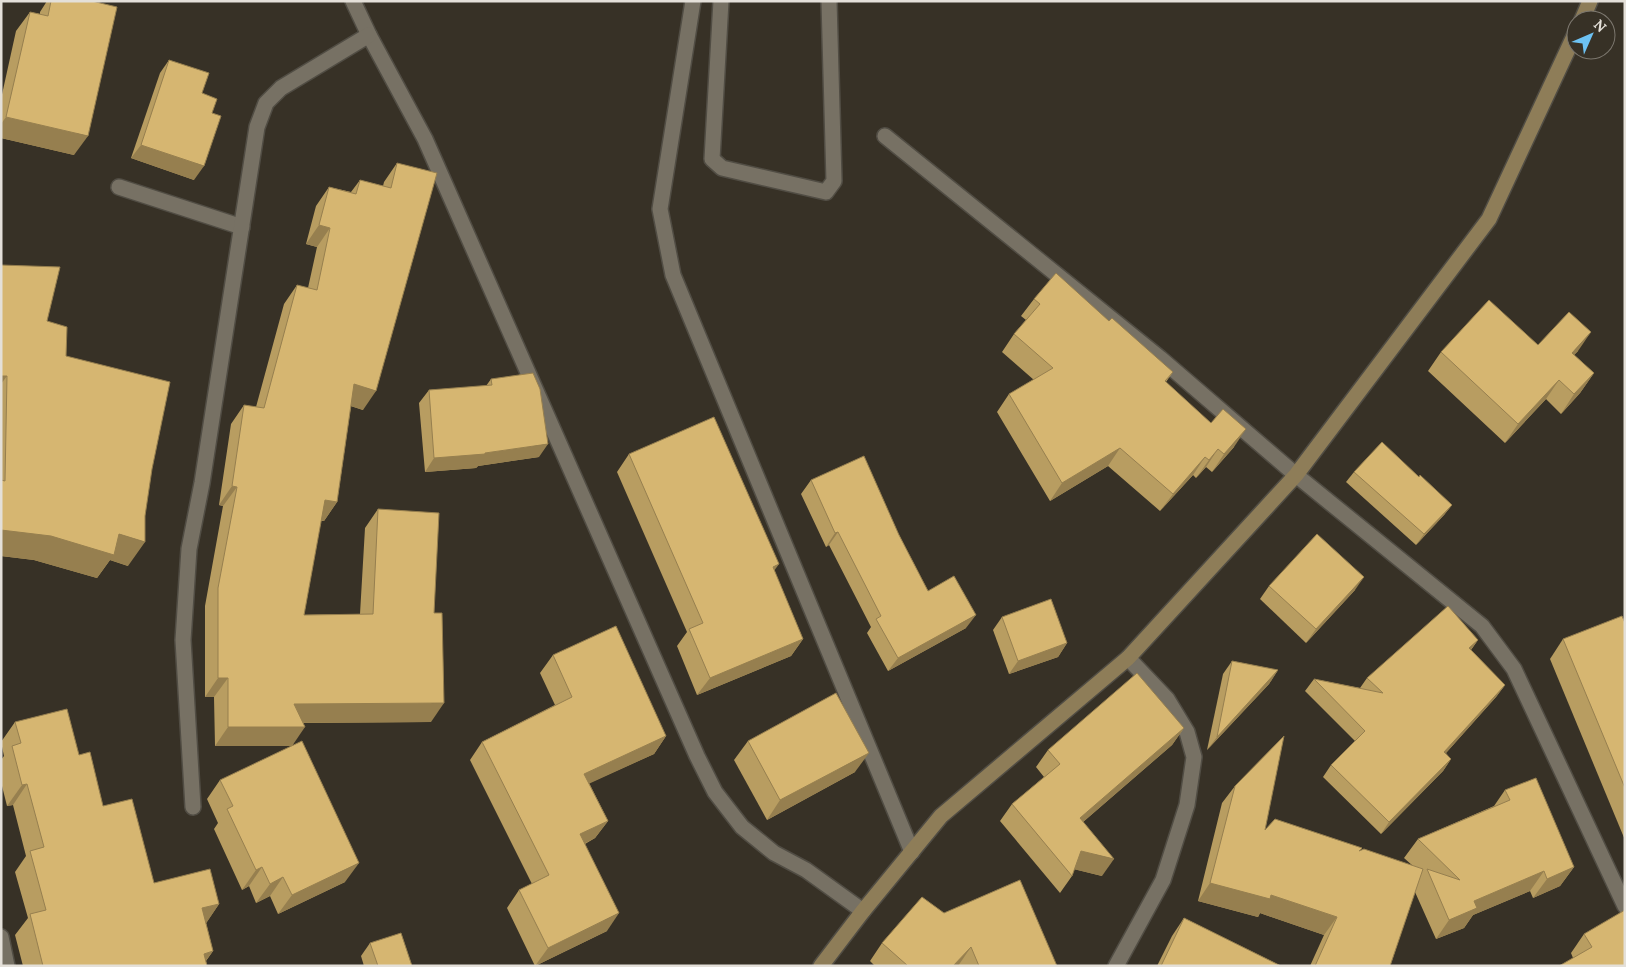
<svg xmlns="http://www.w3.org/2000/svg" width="1626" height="967" font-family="Lora,serif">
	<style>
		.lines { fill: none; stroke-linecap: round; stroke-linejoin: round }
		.street-casing { stroke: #514d44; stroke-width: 18 }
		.secondary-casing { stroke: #514d44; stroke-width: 18 }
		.street { stroke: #777164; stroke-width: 15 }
		.secondary { stroke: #8e7d58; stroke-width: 15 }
		.wall { fill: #b89d61 }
		.shaded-wall { fill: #967f4f }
		.building { fill: #d6b671; stroke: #967f4f }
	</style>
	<rect width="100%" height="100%" fill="#373126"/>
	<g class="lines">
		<defs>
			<g id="street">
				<polyline points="353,1 369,35 425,139 697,756 715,792 742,827 774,853 806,870 863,911"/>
				<polyline points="693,1 660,209 673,275 912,852"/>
				<polyline points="721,1 712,159 722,168 826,192 834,181 829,1"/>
				<polyline points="885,136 1160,358 1296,475 1482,626 1514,669 1625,906"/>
				<polyline points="119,187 242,227"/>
				<polyline points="193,807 183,640 189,549 202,483 257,127 266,103 281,88 369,35"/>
				<polyline points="1,937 7,966"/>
				<polyline points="1116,966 1163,880 1187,805 1194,757 1187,732 1167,699 1128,658"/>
			</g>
			<g id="secondary">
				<polyline points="1582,20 1590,1"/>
				<polyline points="821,966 863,911 941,816 1128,658 1296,475 1489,219 1576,32"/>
			</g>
		</defs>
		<!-- street casing -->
		<use href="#street" class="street-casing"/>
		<!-- secondary casing -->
		<use href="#secondary" class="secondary-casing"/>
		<!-- street -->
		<use href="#street" class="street"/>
		<!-- secondary -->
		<use href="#secondary" class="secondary"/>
	</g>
	<!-- wall -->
	<g class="wall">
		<polygon points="47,1 92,1 74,155 1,138 1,99 16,31 30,12 40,14 40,12"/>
		<polygon points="169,60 202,93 194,180 131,158 160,73"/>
		<polygon points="397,163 363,410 351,406 337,502 324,521 321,521 304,615 360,614 365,528 378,509 434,613 431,722 303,723 292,746 215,746 214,697 205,697 205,606 223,506 219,505 231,424 244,405 256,407 284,304 297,285 308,288 317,247 306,244 316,206 329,187 351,192 360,180 383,186 384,182"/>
		<polygon points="1,265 47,321 66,356 128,566 110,560 97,578 34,560 1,556"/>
		<polygon points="1034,299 1109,321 1173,372 1166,382 1234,447 1212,472 1206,467 1196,478 1193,475 1160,511 1108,466 1050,501 997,412 1009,394 1034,380 1002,352 1014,334 1026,320 1021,316"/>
		<polygon points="1538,345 1578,351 1574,355 1594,373 1580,393 1561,414 1546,399 1505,443 1428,371 1441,352"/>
		<polygon points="491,379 539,457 478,466 476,468 425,472 419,403 429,390 486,386"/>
		<polygon points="629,454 774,570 803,639 791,656 697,695 677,646 687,632 617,472"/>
		<polygon points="1354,472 1419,477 1452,505 1444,515 1416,545 1346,482"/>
		<polygon points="811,480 899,535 928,591 966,628 888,671 867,633 871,627 829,545 826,547 801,494"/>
		<polygon points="1269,586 1355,590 1306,643 1260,599"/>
		<polygon points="1002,617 1067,643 1058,657 1009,674 993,630"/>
		<polygon points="1625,623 1625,840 1550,659 1563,639"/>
		<polygon points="1478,640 1471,650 1505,685 1496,697 1446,753 1451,759 1443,771 1381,834 1323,777 1331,765 1355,741 1305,691 1314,679 1360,688 1367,678"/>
		<polygon points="553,655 666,736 654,754 589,783 608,821 595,838 585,844 607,931 535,966 507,908 519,890 532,884 470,760 482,742 555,705 540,673"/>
		<polygon points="1232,661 1278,670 1269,684 1207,750 1223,674"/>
		<polygon points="15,722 79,755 103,806 154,883 219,904 206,923 213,951 206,961 207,966 23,966 15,935 28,918 15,872 26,856 13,805 7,806 1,782 1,760 4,756 1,742"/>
		<polygon points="1184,728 1172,745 1083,822 1102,876 1074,869 1072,876 1060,893 1000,821 1012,804 1044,777 1036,767 1048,750"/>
		<polygon points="748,741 855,772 767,820 734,760"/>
		<polygon points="220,780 345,882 278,914 270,896 256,903 249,886 242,890 214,829 218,823 207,799"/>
		<polygon points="1235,786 1265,830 1362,848 1360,851 1413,866 1404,858 1418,839 1494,806 1505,790 1574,867 1560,886 1533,898 1530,891 1473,915 1464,928 1436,939 1415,892 1390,966 1310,966 1324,935 1260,913 1258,917 1198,901 1222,803"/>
		<polygon points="944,913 1057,966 959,966 958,965 958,966 875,966 870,961 882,943"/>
		<polygon points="1184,918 1281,966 1157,966 1172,936"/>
		<polygon points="1584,934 1625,966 1573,958 1571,953"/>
		<polygon points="370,943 412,966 364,966 361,956"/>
	</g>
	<!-- shaded-wall -->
	<g class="shaded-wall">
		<polygon points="6,117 88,136 74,155 1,138 1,124"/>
		<polygon points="141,145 204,166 194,180 131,158"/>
		<polygon points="319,225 330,228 317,247 306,244"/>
		<polygon points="1591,332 1578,351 1558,372 1572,353"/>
		<polygon points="1594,373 1580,393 1561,414 1574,394"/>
		<polygon points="1,376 7,376 1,384"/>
		<polygon points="1559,380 1546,399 1505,443 1518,424"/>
		<polygon points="354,384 376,391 363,410 341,403"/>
		<polygon points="1246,429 1234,447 1212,472 1224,454"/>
		<polygon points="548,444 539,457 478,466 476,468 425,472 434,458 485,453"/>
		<polygon points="1120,448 1108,466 1050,501 1062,483"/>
		<polygon points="1218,449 1206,467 1196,478 1209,460"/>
		<polygon points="1205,457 1193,475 1160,511 1173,494"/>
		<polygon points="232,486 237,487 223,506 219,505"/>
		<polygon points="325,500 337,502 324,521 312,519"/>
		<polygon points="1452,505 1444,515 1416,545 1424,534"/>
		<polygon points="1,530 119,534 145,542 128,566 110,560 97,578 34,560 1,556"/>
		<polygon points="838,532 829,545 826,547 835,533"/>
		<polygon points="779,564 766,582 773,567"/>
		<polygon points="1364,577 1355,590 1306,643 1316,629"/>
		<polygon points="976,615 966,628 888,671 898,658"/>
		<polygon points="803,639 791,656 697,695 710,678"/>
		<polygon points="1478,640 1469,652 1469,648"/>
		<polygon points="1067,643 1058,657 1009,674 1018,661"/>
		<polygon points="1278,670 1269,684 1207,750 1217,737"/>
		<polygon points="218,678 228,678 214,697 205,697"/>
		<polygon points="1505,685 1496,697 1436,764 1444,752"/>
		<polygon points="444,703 431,722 281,723 294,704"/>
		<polygon points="228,727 305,727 292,746 215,746"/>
		<polygon points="1184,728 1172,745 1068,835 1080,818"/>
		<polygon points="666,736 654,754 571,792 584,774"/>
		<polygon points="869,753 855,772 767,820 780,800"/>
		<polygon points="1451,759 1443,771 1381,834 1389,822"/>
		<polygon points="27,784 13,805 7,806 22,785"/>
		<polygon points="608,821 595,838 568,852 580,834"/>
		<polygon points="1081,851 1114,859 1102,876 1069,868"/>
		<polygon points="359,863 345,882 278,914 292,895"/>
		<polygon points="262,867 249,886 242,890 256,870"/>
		<polygon points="1574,867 1560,886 1533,898 1547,879"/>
		<polygon points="1544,871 1530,891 1473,915 1464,928 1436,939 1449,920 1474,901"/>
		<polygon points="283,877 270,896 256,903 270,884"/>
		<polygon points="1210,883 1271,895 1337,917 1324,935 1260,913 1258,917 1198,901"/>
		<polygon points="219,904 205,925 202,908"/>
		<polygon points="619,913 607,931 535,966 548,948"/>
		<polygon points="971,947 958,966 953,966"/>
		<polygon points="213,951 202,966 204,954"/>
	</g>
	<!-- building -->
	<g class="building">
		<polygon points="51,1 92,1 117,7 88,136 6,117 30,12 48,16"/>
		<polygon points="169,60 209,73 202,93 217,99 212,113 221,116 204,166 141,145"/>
		<polygon points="397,163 437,173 376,391 354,384 337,502 325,500 304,615 373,614 378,509 439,513 434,613 442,613 444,703 294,704 305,727 228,727 228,678 218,678 218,588 237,487 232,486 244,405 264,408 297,285 317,290 330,228 319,225 329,187 356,194 360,180 391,188"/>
		<polygon points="1,265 60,267 47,321 67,327 66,356 170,382 152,469 145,516 145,542 119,534 114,555 51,536 1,530 1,480 5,481 7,376 1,376"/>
		<polygon points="1056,273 1109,321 1112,318 1173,372 1165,381 1211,423 1223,409 1246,429 1224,454 1218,449 1209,460 1205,457 1173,494 1120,448 1062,483 1009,394 1053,368 1014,334 1040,304 1034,299"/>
		<polygon points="1489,300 1538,345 1569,312 1591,332 1572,353 1594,373 1574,394 1559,380 1518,424 1441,352"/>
		<polygon points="533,373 540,389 548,444 485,453 485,454 434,458 429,390 492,385 491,379"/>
		<polygon points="714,417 779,564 773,567 803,639 710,678 689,629 703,623 629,454"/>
		<polygon points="1382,442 1419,477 1420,475 1452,505 1424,534 1354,472"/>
		<polygon points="864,456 899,535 928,591 954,576 976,615 898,658 876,619 881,616 838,532 835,533 811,480"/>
		<polygon points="1317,534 1364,577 1316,629 1269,586"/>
		<polygon points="1051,599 1067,643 1018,661 1002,617"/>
		<polygon points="1448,606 1478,640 1469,648 1505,685 1444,752 1451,759 1389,822 1331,765 1365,731 1314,679 1383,693 1367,678"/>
		<polygon points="1622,616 1625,623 1625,788 1563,639"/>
		<polygon points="616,626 666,736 584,774 608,821 580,834 619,913 548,948 519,890 549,875 482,742 572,697 553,655"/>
		<polygon points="1232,661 1278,670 1217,737"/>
		<polygon points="1137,673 1184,728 1080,818 1114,859 1081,851 1072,876 1012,804 1060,764 1048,750"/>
		<polygon points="836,693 869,753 780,800 748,741"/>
		<polygon points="67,709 79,755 90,752 103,806 132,799 154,883 210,869 219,904 202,908 213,951 204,954 207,966 43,966 30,914 46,910 30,851 44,847 27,784 22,785 12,746 21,743 15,722"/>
		<polygon points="1284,736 1265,830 1275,819 1362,848 1359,851 1364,849 1423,869 1390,966 1315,966 1337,917 1271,895 1270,899 1210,883 1235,786"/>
		<polygon points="302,741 359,863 292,895 283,877 270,884 262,867 256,870 227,809 233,806 220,780"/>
		<polygon points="1536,778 1574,867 1547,879 1544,871 1474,901 1477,908 1449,920 1427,869 1460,880 1418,839 1510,800 1505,790"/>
		<polygon points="1020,880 1057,966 979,966 971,947 953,966 908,966 882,943 922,897 944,913"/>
		<polygon points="1625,910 1625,966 1559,966 1592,947 1584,934"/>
		<polygon points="1184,918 1281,966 1161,966"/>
		<polygon points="401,933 412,966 378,966 370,943"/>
	</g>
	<!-- border -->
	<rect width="1626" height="967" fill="none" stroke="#e4e0d9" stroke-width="5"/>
	<!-- north arrow -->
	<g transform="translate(1591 35) rotate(45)"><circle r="24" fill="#373126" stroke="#7c776e"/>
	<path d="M0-4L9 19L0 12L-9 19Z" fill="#6dc2f3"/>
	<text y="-8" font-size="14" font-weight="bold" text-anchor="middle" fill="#e4e0d9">N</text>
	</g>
</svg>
